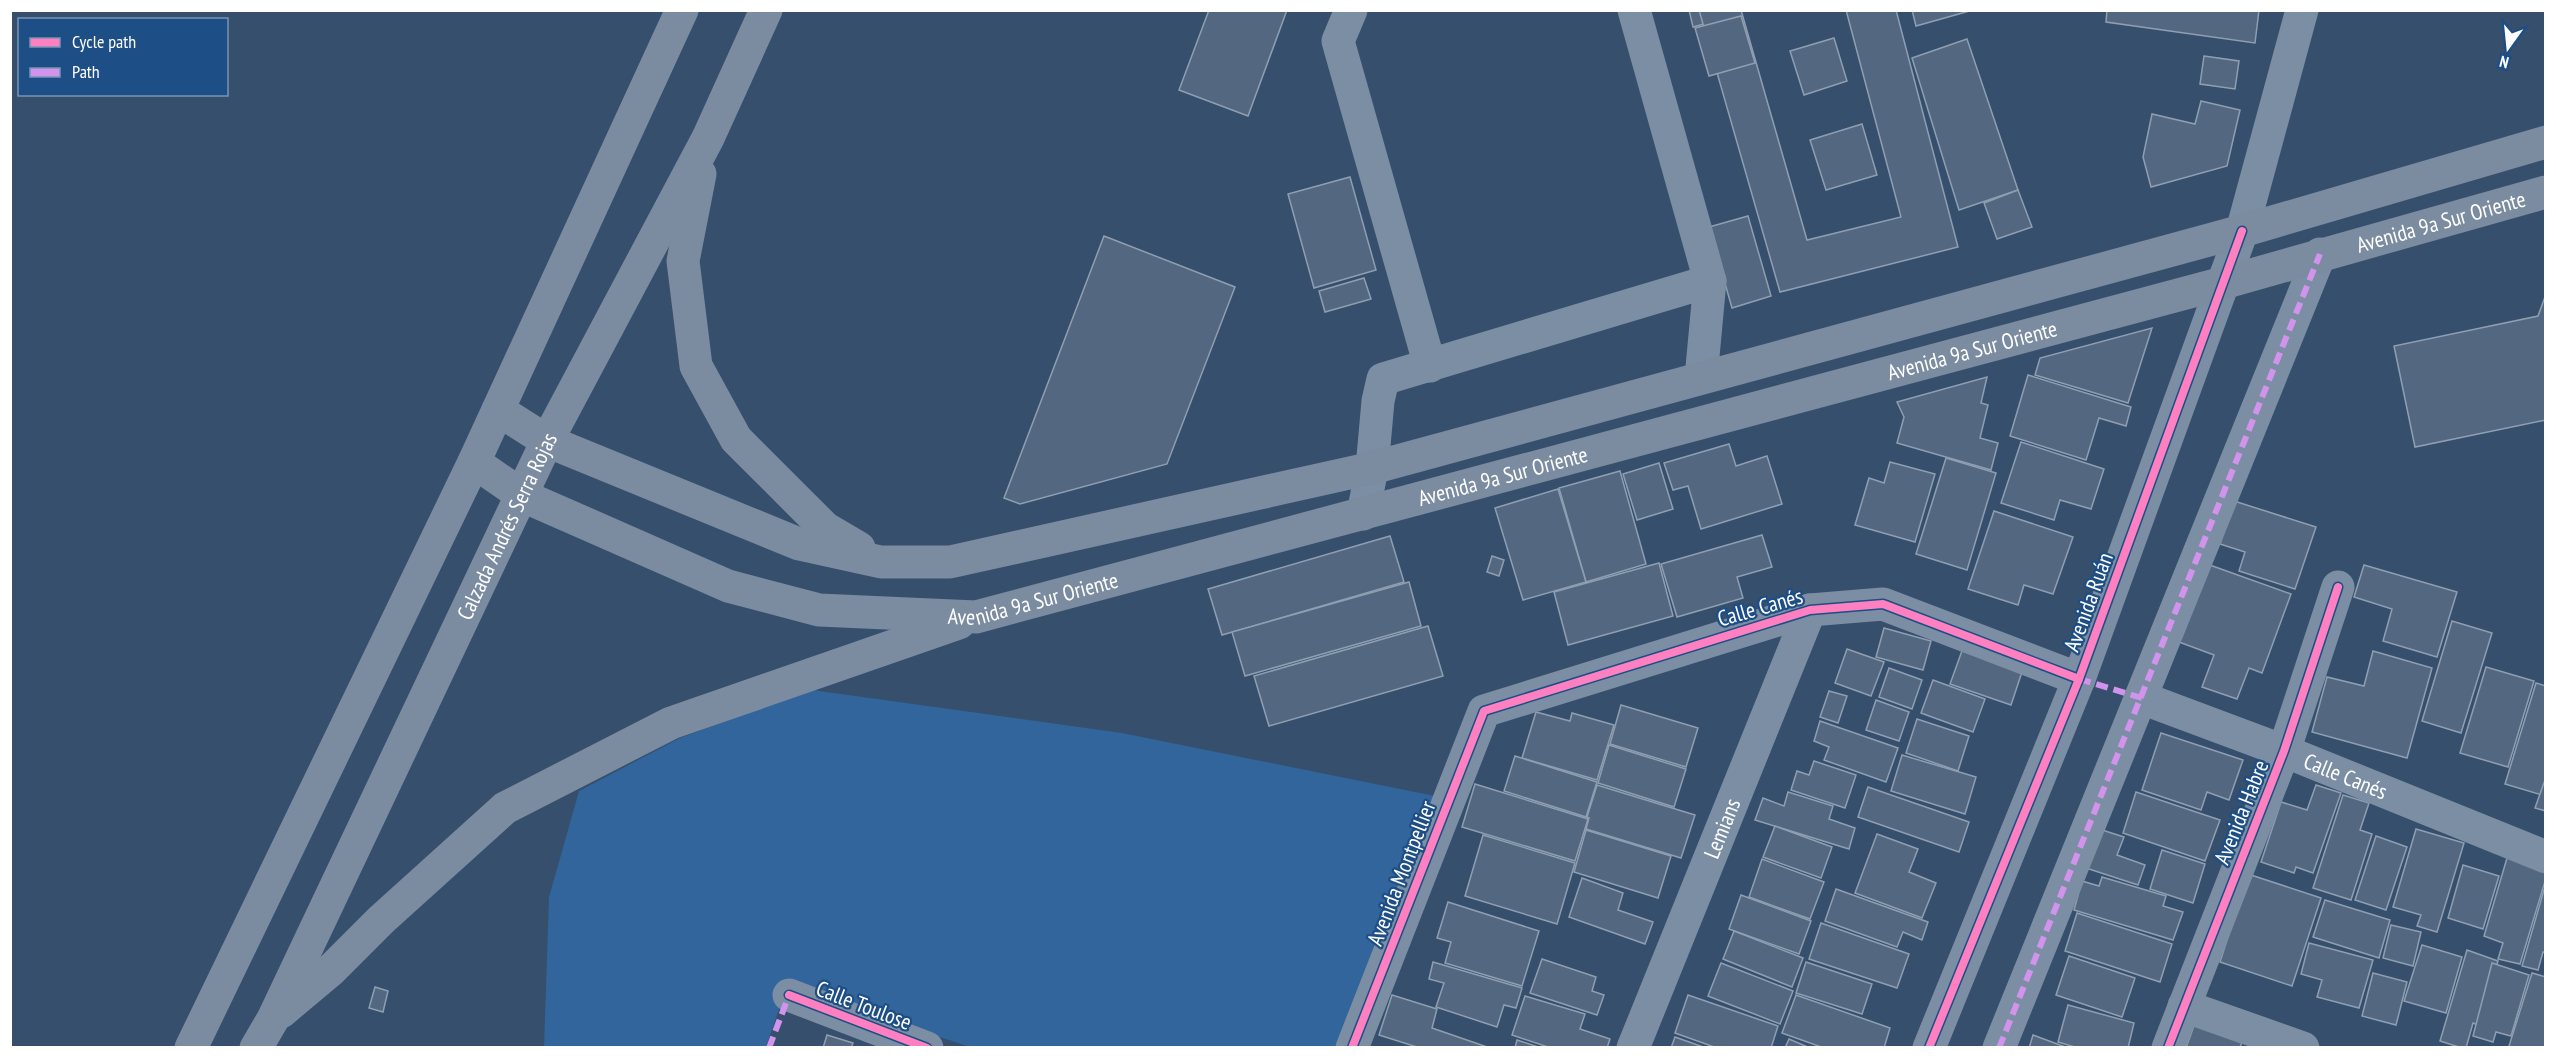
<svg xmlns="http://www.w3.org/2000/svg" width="2556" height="1058" font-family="'PT Sans Narrow',sans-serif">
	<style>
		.green { fill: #31659c }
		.building { fill: #536880; stroke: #8f9fb1; stroke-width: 1.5 }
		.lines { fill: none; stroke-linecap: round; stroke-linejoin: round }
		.minor { stroke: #7b8ea3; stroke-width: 33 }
		.major { stroke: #7b8ba0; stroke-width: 33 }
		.quiet { stroke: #d193ec; stroke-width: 6; stroke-dasharray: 12 6; stroke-linecap: butt }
		.cycleway-casing { stroke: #1d4e85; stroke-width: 11 }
		.cycleway { stroke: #ff80c0; stroke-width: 8 }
		.labels { text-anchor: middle; stroke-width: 4.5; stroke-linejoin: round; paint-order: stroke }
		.street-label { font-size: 22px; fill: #fff; stroke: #1d4e85 }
	</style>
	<rect width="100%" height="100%" fill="#354f6d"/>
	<!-- green -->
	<polygon class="green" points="812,690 1122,733 1450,799 1347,1047 970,1047 787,986 766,1047 544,1048 549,897 579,791 680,738"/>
	<!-- building -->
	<g class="building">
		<polygon points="1209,10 1287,10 1248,116 1179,90"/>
		<polygon points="1689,10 1738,10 1740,14 1693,27"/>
		<polygon points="1699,10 1741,10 1807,240 1901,217 1846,10 1896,10 1958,247 1780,292"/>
		<polygon points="1912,10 1973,10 1916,26"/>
		<polygon points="2107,10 2259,10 2255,43 2106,22"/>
		<polygon points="1741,16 1755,63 1709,76 1695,28"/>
		<polygon points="1834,38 1847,81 1804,95 1790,51"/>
		<polygon points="1967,39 2018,190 1959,210 1912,58"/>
		<polygon points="2204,56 2239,61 2235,89 2200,84"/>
		<polygon points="2201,101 2240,110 2227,166 2151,187 2143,157 2152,114 2195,124"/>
		<polygon points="1862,124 1877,175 1826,190 1810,140"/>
		<polygon points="1350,177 1376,270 1314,288 1288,194"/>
		<polygon points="2018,190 2032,227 1997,239 1984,203"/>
		<polygon points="1748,216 1771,296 1732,308 1709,227"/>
		<polygon points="1104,236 1235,287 1167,464 1020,504 1004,498"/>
		<polygon points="1364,278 1371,299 1325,312 1319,291"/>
		<polygon points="2546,294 2546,420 2415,447 2394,346 2538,316"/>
		<polygon points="2152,328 2128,403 2035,375 2040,358"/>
		<polygon points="2028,375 2131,407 2126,426 2099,418 2086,460 2010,436"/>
		<polygon points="1987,377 1981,403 1988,405 1980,438 1998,443 1991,470 1897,443 1904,417 1897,402"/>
		<polygon points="2021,442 2104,469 2091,509 2060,500 2054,520 2001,503"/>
		<polygon points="1729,444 1736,466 1767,456 1782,504 1701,529 1688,486 1673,490 1664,463"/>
		<polygon points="1946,458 1996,473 1967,570 1916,554"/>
		<polygon points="1890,462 1935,474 1915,542 1855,525 1869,478 1884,483"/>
		<polygon points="1659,463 1673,509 1637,520 1623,474"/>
		<polygon points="1620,471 1646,564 1586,582 1559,488"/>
		<polygon points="1558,489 1586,582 1523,600 1495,508"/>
		<polygon points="2234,501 2316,527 2295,589 2239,571 2245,552 2220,544"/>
		<polygon points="1994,511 2073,537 2053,594 2024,585 2018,605 1968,589"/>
		<polygon points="1762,535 1772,567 1737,577 1743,598 1677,617 1661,564"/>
		<polygon points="1390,536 1404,582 1222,635 1208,589"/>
		<polygon points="1492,556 1504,560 1499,576 1487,572"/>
		<polygon points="1659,563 1673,616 1568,645 1554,592"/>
		<polygon points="2207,564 2291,594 2262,673 2249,668 2237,699 2202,687 2214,655 2179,642"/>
		<polygon points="2364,565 2457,592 2437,657 2383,641 2392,609 2354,597"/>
		<polygon points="1409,582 1421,626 1245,676 1232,632"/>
		<polygon points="2452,621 2492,633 2461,733 2422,721"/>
		<polygon points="1428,626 1443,676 1269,726 1254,676"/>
		<polygon points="1884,628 1931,641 1923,670 1876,657"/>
		<polygon points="1963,648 2023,669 2011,705 1950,684"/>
		<polygon points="1847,649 1884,662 1871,696 1835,683"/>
		<polygon points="2373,651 2432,668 2407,758 2312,732 2327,677 2364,686"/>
		<polygon points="2486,667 2534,681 2508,767 2460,753"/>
		<polygon points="1889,668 1922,680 1912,709 1879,697"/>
		<polygon points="1933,680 1985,699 1973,732 1921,713"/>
		<polygon points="2536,683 2546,686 2546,784 2542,795 2505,784"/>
		<polygon points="1829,691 1847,696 1838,723 1820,717"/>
		<polygon points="1876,700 1909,712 1899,741 1866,730"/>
		<polygon points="1621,705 1698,728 1686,767 1610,744"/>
		<polygon points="1536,712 1570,721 1572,713 1614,725 1597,780 1522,758"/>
		<polygon points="1917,719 1969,736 1958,771 1906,753"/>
		<polygon points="1820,721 1898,748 1886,782 1824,760 1829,747 1814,741"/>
		<polygon points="2161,733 2243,760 2229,800 2207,792 2201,810 2142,790"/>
		<polygon points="1609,745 1686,769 1674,807 1598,783"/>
		<polygon points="1902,755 1976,777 1965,814 1891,791"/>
		<polygon points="1515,756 1597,782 1586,817 1504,791"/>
		<polygon points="1814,761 1856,775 1845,808 1791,790 1797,771 1809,775"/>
		<polygon points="2546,777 2546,811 2535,808"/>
		<polygon points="1475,784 1588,819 1575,861 1462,827"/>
		<polygon points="1597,785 1695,815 1681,858 1586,829 1589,818 1587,817"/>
		<polygon points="2316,785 2341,793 2313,873 2296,867 2294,873 2261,862 2281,802 2307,810"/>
		<polygon points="1868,787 1969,822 1959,852 1858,817"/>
		<polygon points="1788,792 1833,806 1829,819 1855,828 1849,849 1755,820 1763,798 1784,806"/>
		<polygon points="2136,792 2220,820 2205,861 2123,833"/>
		<polygon points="2343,795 2369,803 2360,830 2372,834 2351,900 2313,888"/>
		<polygon points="1775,826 1832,847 1821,878 1763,857"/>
		<polygon points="2099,829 2124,837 2117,855 2145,865 2138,885 2086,868"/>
		<polygon points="2416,829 2464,843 2437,932 2417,926 2421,915 2393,907"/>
		<polygon points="1586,830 1671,856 1658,898 1574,872"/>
		<polygon points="1877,834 1918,849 1909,872 1936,883 1922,918 1855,893"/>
		<polygon points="1483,835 1575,863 1557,924 1465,896"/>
		<polygon points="2376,836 2407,847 2386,910 2355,900"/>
		<polygon points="2162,850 2205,864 2193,903 2150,889"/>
		<polygon points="2507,858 2546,870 2546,878 2520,964 2498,959 2503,943 2484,936"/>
		<polygon points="1762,859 1824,882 1810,919 1749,897"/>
		<polygon points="2463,865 2499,876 2483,929 2448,918"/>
		<polygon points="2248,874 2321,898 2292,986 2220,962"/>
		<polygon points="2102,877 2166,896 2163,906 2183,912 2173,940 2074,910 2082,881 2099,886"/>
		<polygon points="1582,878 1623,893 1618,910 1653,922 1645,944 1569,917"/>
		<polygon points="2546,883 2546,953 2543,952 2538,970 2522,966"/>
		<polygon points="1836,889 1928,922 1922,940 1903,932 1897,947 1825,921"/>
		<polygon points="1741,895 1811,921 1799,954 1729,929"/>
		<polygon points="2325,900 2390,920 2379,958 2313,937"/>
		<polygon points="1448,902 1539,931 1522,986 1445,963 1451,942 1437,938"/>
		<polygon points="2077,913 2172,944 2160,982 2065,951"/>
		<polygon points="1821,923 1909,954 1897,988 1809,959"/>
		<polygon points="2391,925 2421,932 2413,966 2383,958"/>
		<polygon points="1734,931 1803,958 1792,987 1723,959"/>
		<polygon points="2309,943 2373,960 2359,1008 2317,997 2322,980 2301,974"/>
		<polygon points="2422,945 2462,957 2446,1013 2404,1001"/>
		<polygon points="2467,950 2498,961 2478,1025 2473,1023 2466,1048 2462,1048 2440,1041"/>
		<polygon points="2069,956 2135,978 2122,1017 2056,995"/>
		<polygon points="1542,959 1596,977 1592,991 1604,995 1597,1015 1530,993"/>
		<polygon points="1433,962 1522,988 1516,1008 1504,1005 1497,1027 1436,1007 1444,983 1429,979"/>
		<polygon points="1806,962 1872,984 1862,1014 1796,993"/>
		<polygon points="1721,963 1793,991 1780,1024 1708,996"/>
		<polygon points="2492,963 2529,975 2511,1036 2496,1032 2493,1042 2473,1036"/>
		<polygon points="2373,973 2407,982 2396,1025 2362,1016"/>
		<polygon points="2532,973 2546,977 2546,1048 2513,1048 2509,1046"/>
		<polygon points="375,987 388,991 383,1012 369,1008"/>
		<polygon points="1392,995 1437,1009 1432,1028 1490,1048 1420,1048 1379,1035"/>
		<polygon points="1688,995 1778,1026 1771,1048 1717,1048 1675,1033"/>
		<polygon points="1796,995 1890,1028 1884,1048 1824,1048 1782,1033"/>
		<polygon points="1525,996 1585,1014 1580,1029 1610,1039 1607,1048 1551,1048 1512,1035"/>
		<polygon points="2068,1005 2134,1023 2128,1048 2078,1048 2058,1042"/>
		<polygon points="2196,1020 2244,1035 2240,1048 2186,1048"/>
		<polygon points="827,1035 853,1043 851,1048 823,1048"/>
		<polygon points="2033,1035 2068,1048 2029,1048"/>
		<polygon points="1675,1037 1706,1048 1671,1048"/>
		<polygon points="1789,1039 1810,1048 1785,1048"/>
		<polygon points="1517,1040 1541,1048 1515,1048"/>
	</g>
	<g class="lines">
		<!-- minor -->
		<g class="minor">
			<polyline points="1351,10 1338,41 1430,366"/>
			<polyline points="1634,10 1710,281 1701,378"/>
			<polyline points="1363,514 1372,468 1378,401 1383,379 1710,281"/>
			<path id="s1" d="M 2142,698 L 2284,751 L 2546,857"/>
			<polyline points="789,995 927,1048"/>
			<polyline points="2184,1006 2303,1048"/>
			<polyline points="1352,1048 1484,711 1810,610 1883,604 2079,679"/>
			<path id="s2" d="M 1633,1048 L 1810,610"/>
			<polyline points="1929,1048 2079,679 2242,231 2302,10"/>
			<polyline points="1999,1048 2320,254"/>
			<polyline points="2168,1048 2284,751 2338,587"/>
		</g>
		<!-- major -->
		<g class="major">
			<polyline points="700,174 683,261 696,366 736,439 825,528 859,548"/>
			<polyline points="498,410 547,441 799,544 881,562 950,562 1372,468 2242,231 2546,142"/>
			<path id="s3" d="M 474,462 L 523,496 L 728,586 L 819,610 L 976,617 L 2223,283 L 2546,192"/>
			<polyline points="281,1012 331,970 381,920 505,808 671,723 959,623"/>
			<polyline points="191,1048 474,462 682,10"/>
			<path id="s4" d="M 256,1048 L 273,1019 L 547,441 L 708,138 L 766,10"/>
		</g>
		<!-- quiet -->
		<g class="quiet">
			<polyline points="2079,679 2142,698"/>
			<polyline points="769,1048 789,995"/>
			<polyline points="1999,1048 2320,254"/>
		</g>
		<defs>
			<g id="cycleway">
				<polyline points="789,995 927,1048"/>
				<polyline points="1352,1048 1484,711 1810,610 1883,604 2079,679"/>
				<polyline points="1929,1048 2079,679 2242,231"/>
				<polyline points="2168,1048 2284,751 2338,587"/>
			</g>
		</defs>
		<!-- cycleway casing -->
		<use href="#cycleway" class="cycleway-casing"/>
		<!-- cycleway -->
		<use href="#cycleway" class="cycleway"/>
	</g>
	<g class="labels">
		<!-- street labels -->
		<g class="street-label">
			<text dy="8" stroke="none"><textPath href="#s3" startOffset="2052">Avenida 9a Sur Oriente</textPath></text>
			<text dy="8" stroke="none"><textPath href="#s3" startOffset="1566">Avenida 9a Sur Oriente</textPath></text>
			<text dy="8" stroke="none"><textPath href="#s3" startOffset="1080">Avenida 9a Sur Oriente</textPath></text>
			<text dy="8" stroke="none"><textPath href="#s4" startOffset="579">Calzada Andrés Serra Rojas</textPath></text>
			<text dy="8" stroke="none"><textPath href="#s3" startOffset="594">Avenida 9a Sur Oriente</textPath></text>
			<text transform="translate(2088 602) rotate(-70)" y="8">Avenida Ruán</text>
			<text transform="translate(1760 607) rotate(-16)" y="8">Calle Canés</text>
			<text dy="8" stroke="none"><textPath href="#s1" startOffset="218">Calle Canés</textPath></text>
			<text transform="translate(2241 812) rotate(-68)" y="8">Avenida Habre</text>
			<text dy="8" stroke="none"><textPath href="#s2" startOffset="237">Lemians</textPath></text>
			<text transform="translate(1401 873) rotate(-69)" y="8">Avenida Montpellier</text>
			<text transform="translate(864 1005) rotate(21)" y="8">Calle Toulose</text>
		</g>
	</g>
	<!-- border -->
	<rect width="2556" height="1058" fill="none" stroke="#ffffff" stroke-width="24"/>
	<!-- legend -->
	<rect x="18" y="18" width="210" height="78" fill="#1d4e85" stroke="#7795b6" stroke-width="1.5"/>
	<rect x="30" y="38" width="30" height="9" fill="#ff80c0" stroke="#7795b6" stroke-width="1.5"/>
	<text x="72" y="48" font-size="18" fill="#ffffff">Cycle path</text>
	<rect x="30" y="68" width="30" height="9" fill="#d193ec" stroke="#7795b6" stroke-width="1.5"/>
	<text x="72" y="78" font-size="18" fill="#ffffff">Path</text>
	<!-- north arrow -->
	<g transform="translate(2508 48) rotate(195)" stroke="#1d4e85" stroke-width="4.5" paint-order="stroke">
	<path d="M0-4.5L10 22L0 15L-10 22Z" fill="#ffffff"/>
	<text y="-9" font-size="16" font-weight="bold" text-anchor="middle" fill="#ffffff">N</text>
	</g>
</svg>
